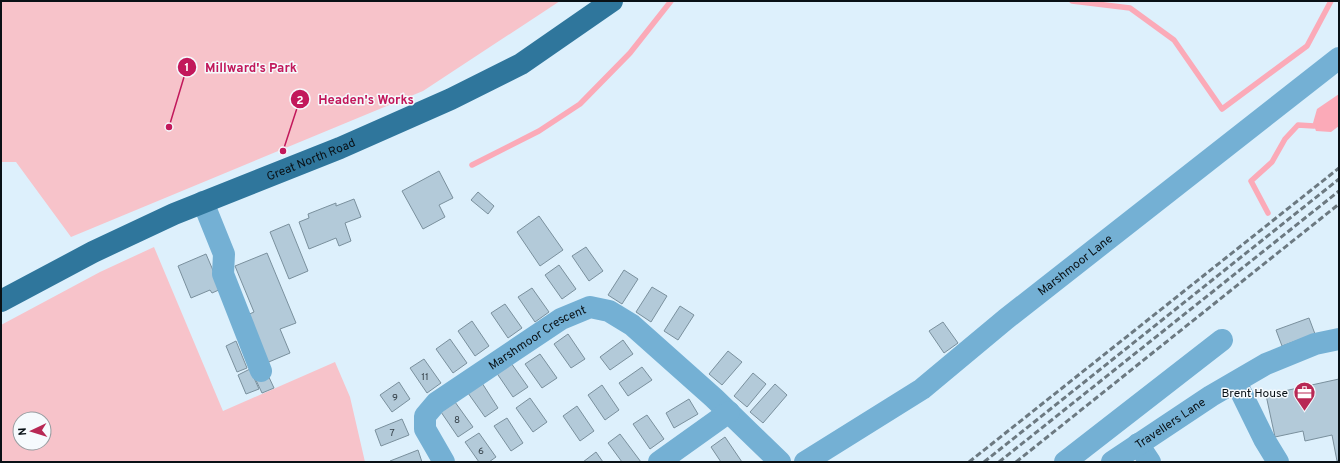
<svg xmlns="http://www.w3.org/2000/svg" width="1340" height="463" font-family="Overpass,sans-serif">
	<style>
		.green { fill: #f7c3ca; fill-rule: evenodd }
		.water { fill: #fbaab8 }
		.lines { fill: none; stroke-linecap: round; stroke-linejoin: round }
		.stream { stroke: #fbaab8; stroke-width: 5.5 }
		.building { fill: #b3cad9; stroke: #7a909d }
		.minor { stroke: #74b0d4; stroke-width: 22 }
		.major { stroke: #2f769c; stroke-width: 22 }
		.rail { stroke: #6c7981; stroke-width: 3; stroke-dasharray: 6 3; stroke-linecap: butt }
		.labels { text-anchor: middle; stroke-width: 3; stroke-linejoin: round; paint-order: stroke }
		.number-label { font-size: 10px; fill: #343f47 }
		.street-label { font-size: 12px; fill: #091116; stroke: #f6fafd }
		.poi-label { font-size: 12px; fill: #091116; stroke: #f6fafd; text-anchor: end }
		.leader { fill: none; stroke: #c2185b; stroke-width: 1.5 }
		.callout-dot { fill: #c2185b; stroke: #f6fafd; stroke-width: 1.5 }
		.mark-label { font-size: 12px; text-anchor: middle; font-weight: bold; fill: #fff }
		.callout-label { font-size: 13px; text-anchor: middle; font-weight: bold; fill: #c2185b; stroke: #f6fafd; stroke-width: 3; stroke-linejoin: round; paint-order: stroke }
	</style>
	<rect width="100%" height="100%" fill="#ddf0fc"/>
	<!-- green -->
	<g class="green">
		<polygon points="1,1 560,1 423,91 71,237 16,162 1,162"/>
		<path d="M 154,247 L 223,411 L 335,362 L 350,397 L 365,462 L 1,462 L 1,325 L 100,272 ZM 20,419 L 44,419 L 44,443 L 20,443 Z"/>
	</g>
	<!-- water -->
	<polygon class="water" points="1339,94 1339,126 1331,132 1316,131 1313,123 1317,109"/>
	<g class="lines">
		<!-- stream -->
		<g class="stream">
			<polyline points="1072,1 1130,8 1174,40 1222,109 1307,46 1331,1"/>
			<polyline points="472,165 539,131 580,104 630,53 671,1"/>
			<polyline points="1268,213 1251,181 1272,162 1285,139 1298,125 1314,126"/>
		</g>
	</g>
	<!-- building -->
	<g class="building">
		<polygon points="439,171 453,198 439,205 445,217 423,229 402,191"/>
		<polygon points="478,192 494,206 488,214 471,200"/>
		<polygon points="354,199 361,217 345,223 351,241 339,246 336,238 309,249 299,222 309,218 308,214 336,203 336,206"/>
		<polygon points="539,216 563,250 540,266 517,232"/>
		<polygon points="289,224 308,271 289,279 270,232"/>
		<polygon points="586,247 603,271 589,281 572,256"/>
		<polygon points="267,253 296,323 280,329 290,353 264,364 245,316 254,312 235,266"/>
		<polygon points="206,254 221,289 212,293 210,290 191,298 178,266"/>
		<polygon points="559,265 576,289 562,299 545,275"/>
		<polygon points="624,270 638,279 622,304 608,295"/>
		<polygon points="652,287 667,296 651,322 636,312"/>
		<polygon points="532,288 549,312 535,322 518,297"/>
		<polygon points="505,304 522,328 508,338 491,313"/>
		<polygon points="680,306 694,315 678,340 664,331"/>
		<polygon points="1309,318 1315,334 1282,346 1276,330"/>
		<polygon points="472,321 489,346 475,356 458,331"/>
		<polygon points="943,322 958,343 944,353 929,331"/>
		<polygon points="568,334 585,359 571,368 554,344"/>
		<polygon points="450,339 467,363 453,373 436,349"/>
		<polygon points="623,340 633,354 610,370 600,357"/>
		<polygon points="236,341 247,368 237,372 226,346"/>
		<polygon points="728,351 742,362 722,385 709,374"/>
		<polygon points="540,354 557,378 542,388 525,364"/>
		<polygon points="424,359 441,383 427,393 410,368"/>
		<polygon points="511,363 528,387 513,397 496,372"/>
		<polygon points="642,367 652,380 628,396 619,383"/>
		<polygon points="250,369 259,389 246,394 238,375"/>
		<polygon points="267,373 274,388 262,393 255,378"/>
		<polygon points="753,373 766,384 747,407 734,396"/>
		<polygon points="1339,379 1339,460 1337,461 1332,435 1305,441 1303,431 1275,437 1266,395"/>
		<polygon points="399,382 410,399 392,412 380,395"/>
		<polygon points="482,383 498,408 485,417 468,393"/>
		<polygon points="775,384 787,395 763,423 750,412"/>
		<polygon points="602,385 619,410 605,420 588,395"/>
		<polygon points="530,398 547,422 533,432 516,408"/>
		<polygon points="689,399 698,414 674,428 666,413"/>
		<polygon points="455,402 473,427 458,437 441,412"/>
		<polygon points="577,406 594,431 580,441 563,416"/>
		<polygon points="647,415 664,439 650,449 633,424"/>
		<polygon points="507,418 523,443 511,451 494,426"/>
		<polygon points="402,419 409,435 381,446 375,430"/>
		<polygon points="479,433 496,457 489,462 479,462 465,442"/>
		<polygon points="620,434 641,462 622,462 608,443"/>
		<polygon points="725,437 742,462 721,462 711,447"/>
		<polygon points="418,450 422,462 390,462 390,461"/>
		<polygon points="596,452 603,462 583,462"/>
	</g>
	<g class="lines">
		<!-- minor -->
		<g class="minor">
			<polyline points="203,202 224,254 223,274 261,371"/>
			<polyline points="1236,382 1264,439 1278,462"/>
			<polyline points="1138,444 1150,462"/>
			<path id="s1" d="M 444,462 L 425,429 L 425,416 L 436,403 L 561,319 L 590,307 L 609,311 L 632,325 L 714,398 L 780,462"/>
			<polyline points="659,462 729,412"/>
			<path id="s2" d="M 805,462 L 922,389 L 1006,319 L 1339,58"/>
			<polyline points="1065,462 1222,340"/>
			<path id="s3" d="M 1112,462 L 1211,396 L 1266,364 L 1315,344 L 1339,339"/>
		</g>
		<!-- major -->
		<path class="major" id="s4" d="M 1,301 L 93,252 L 174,214 L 340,148 L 451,99 L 521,64 L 612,1"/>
		<!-- rail -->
		<g class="rail">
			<polyline points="969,462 1339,168"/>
			<polyline points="984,462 1339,179"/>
			<polyline points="999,462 1339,191"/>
			<polyline points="1016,462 1339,204"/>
		</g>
	</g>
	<!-- icons -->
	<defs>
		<symbol id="office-pin" viewBox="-11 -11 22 30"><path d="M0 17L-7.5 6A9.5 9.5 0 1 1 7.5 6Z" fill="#b82854" stroke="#f6fafd"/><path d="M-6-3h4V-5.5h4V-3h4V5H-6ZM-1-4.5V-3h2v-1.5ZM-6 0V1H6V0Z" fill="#fff"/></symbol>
	</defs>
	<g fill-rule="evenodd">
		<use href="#office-pin" x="1292" y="380" width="25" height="34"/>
	</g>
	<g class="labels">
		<!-- number labels -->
		<g class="number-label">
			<text x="425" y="380">11</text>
			<text x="395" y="401">9</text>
			<text x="457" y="423">8</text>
			<text x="392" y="436">7</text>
			<text x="481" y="454">6</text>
		</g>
		<!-- street labels -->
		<g class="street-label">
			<text dy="4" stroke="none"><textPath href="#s4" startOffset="341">Great North Road</textPath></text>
			<text dy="4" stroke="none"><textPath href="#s2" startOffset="335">Marshmoor Lane</textPath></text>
			<text dy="4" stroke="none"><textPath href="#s1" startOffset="189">Marshmoor Crescent</textPath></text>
			<text dy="4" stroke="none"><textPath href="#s3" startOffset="70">Travellers Lane</textPath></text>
		</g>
		<!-- poi labels -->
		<g class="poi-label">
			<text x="1288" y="397">Brent House</text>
		</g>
	</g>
	<!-- callouts -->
	<path class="leader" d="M169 127L187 67M283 151L300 99"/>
	<g class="callout-dot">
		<circle cx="169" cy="127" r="4"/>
		<circle cx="283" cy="151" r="4"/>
		<circle cx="187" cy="67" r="10"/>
		<circle cx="300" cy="99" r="10"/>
	</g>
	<g class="mark-label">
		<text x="187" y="71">1</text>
		<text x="300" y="104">2</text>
	</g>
	<g class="callout-label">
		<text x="251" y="72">Millward's Park</text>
		<text x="366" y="104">Headen's Works</text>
	</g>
	<!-- border -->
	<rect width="1340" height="463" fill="none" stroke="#091116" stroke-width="4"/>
	<!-- north arrow -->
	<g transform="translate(32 431) rotate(266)"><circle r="19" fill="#f6fafd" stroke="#979da1"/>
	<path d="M0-3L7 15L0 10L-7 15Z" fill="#b82854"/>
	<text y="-6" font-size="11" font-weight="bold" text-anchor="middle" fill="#091116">N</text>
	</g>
</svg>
